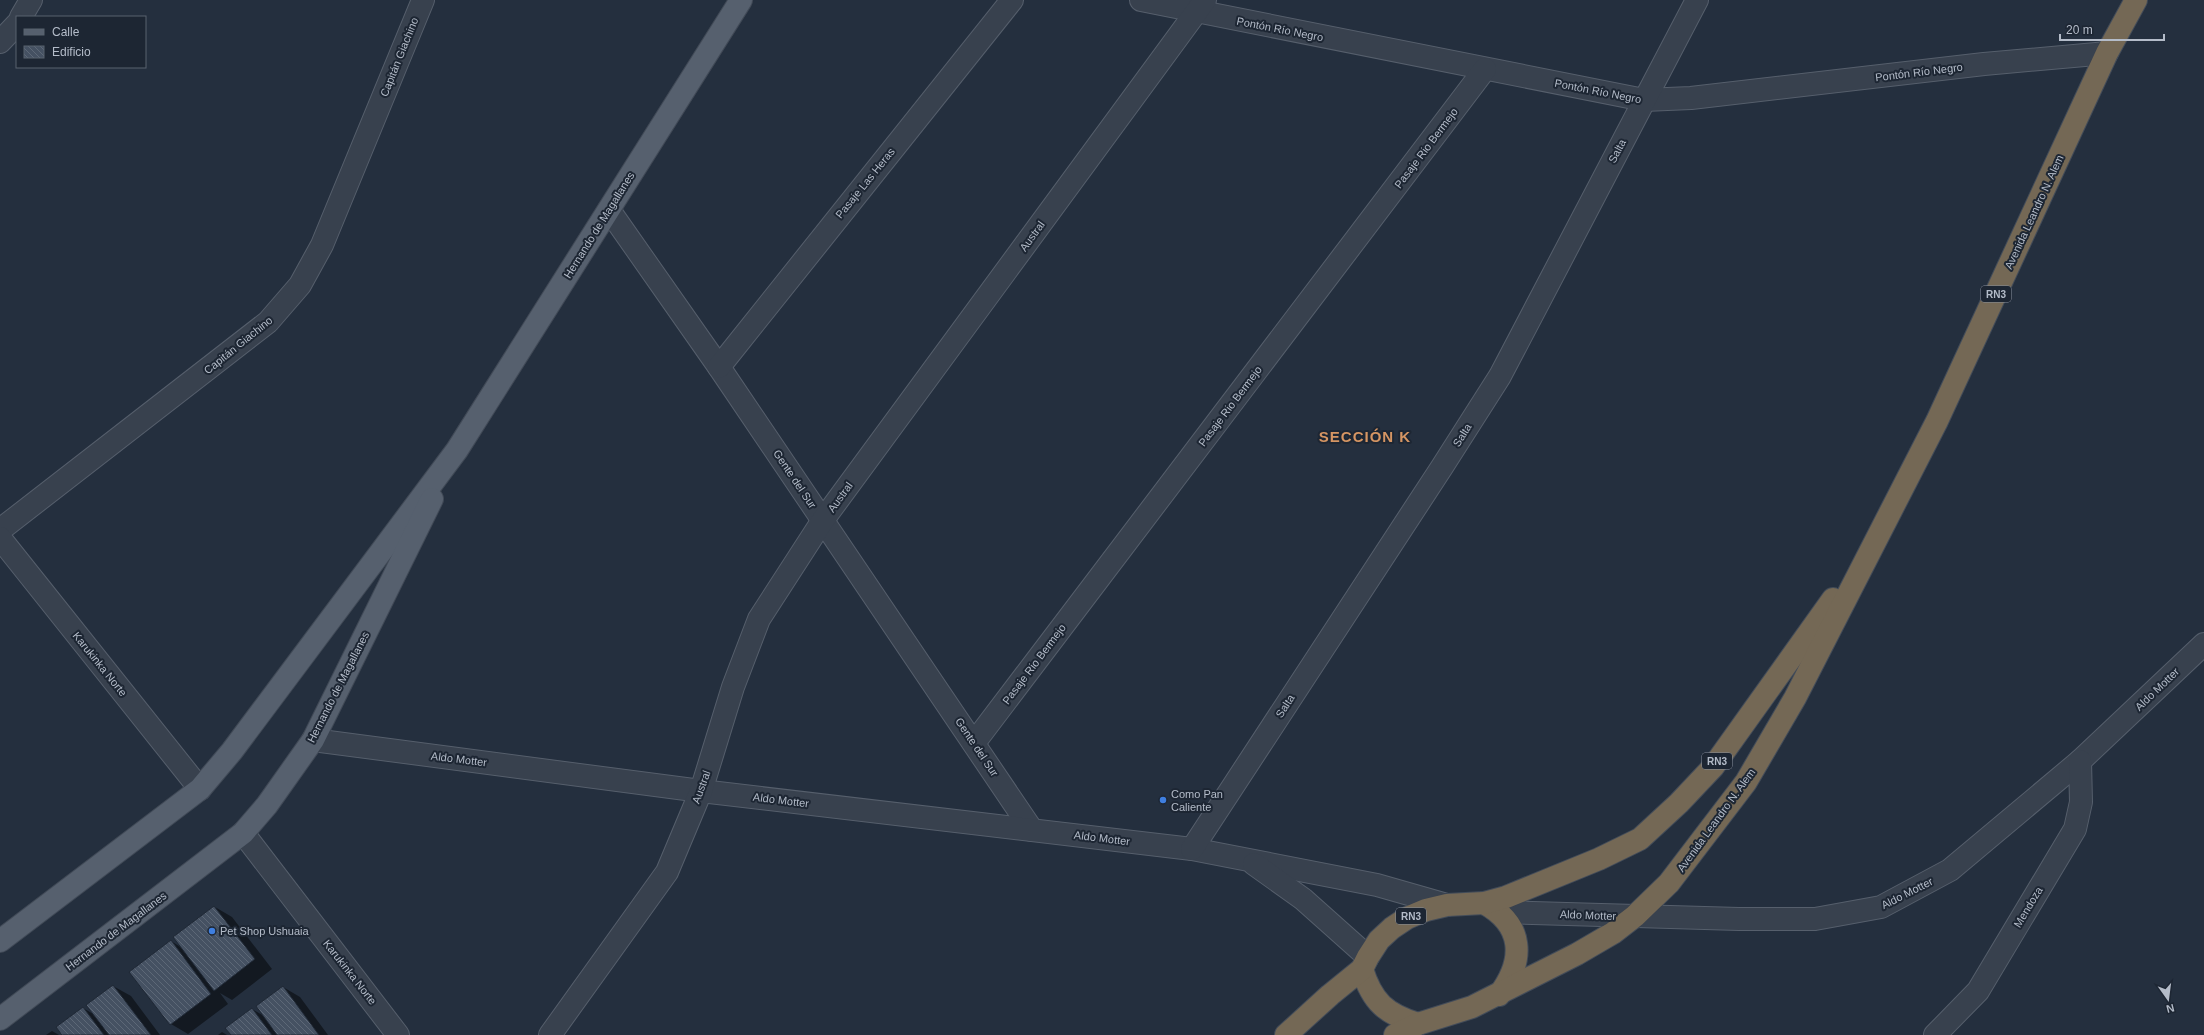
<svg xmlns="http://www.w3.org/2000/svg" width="2204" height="1035" font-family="Arial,sans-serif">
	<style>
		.shadow { fill: #0007 }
		.building { fill: url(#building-back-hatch); stroke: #1f2835 }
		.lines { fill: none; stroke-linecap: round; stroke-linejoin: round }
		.minor-casing { stroke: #565f6c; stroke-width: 24 }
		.major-casing { stroke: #414a57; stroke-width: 24 }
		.highway-casing { stroke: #434c59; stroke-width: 24 }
		.minor { stroke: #38414e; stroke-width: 22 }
		.major { stroke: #56606e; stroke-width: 22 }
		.highway { stroke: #746855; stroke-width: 22 }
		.shop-dot { fill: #3f7fe0; stroke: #1d2633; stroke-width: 1.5 }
		.labels { text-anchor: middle; stroke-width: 4; stroke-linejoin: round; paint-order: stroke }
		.shield { fill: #1d2633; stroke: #878f9c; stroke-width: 1 }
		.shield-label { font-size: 10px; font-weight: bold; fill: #b4bcc9 }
		.street-label { font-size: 11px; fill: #b4bcc9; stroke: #1d2633 }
		.poi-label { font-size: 11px; fill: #b4bcc9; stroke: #1d2633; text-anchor: start }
		.district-label { font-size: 15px; font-weight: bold; letter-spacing: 1px; fill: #d59563; stroke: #1d2633 }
	</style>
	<defs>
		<pattern id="building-back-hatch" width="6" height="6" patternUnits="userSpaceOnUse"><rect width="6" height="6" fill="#455162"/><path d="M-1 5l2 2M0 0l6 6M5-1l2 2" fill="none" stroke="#5d6877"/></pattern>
	</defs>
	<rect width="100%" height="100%" fill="#242f3e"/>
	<!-- shadow -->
	<g class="shadow">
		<polygon points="215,907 232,917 272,969 232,1000 220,993 228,1004 188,1034 171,1024 171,941 182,948"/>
		<polygon points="113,986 131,996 160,1035 63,1035 83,1008 95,1015"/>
		<polygon points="283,987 300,997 328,1035 232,1035 252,1009 264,1016"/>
		<polygon points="52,1031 59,1035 46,1035"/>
		<polygon points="222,1032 227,1035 218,1035"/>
	</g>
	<!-- building -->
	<g class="building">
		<polygon points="214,906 255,959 214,991 173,937"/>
		<polygon points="171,940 211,994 170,1025 129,972"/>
		<polygon points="113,985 151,1035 109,1035 86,1005"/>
		<polygon points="283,986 319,1035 277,1035 256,1006"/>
		<polygon points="83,1007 104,1035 62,1035 56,1027"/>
		<polygon points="252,1008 272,1035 231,1035 225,1028"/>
	</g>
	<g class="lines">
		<defs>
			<g id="minor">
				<polyline points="1141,0 1644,100 1691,98 1984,64 2107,53"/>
				<polyline points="21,17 31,0"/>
				<polyline points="0,42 17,24"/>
				<polyline points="609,210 719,367 1032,830"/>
				<polyline points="719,367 1012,0"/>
				<polyline points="0,530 268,322 300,285 322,245 423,0"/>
				<polyline points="0,538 200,789"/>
				<polyline points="313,740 701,791 1192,849 1377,885 1447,905"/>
				<polyline points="974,743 1485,69"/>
				<polyline points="243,833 398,1035"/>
				<polyline points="1192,849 1442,467 1500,376 1697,0"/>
				<polyline points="1254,864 1303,899 1368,957"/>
				<polyline points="1499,912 1739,919 1815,919 1881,907 1950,870 2080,761 2204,644"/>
				<polyline points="550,1035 667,872 701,791 733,687 759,619 823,520 1205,0"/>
				<polyline points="1935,1035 1978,991 2075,829 2081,802 2080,761"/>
			</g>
			<g id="major">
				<polyline points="0,941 200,789 232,751 457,450 741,0"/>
				<polyline points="0,1019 243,833 267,805 313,740 432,499"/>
			</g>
			<g id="highway">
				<path d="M 1484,903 C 1524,925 1525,960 1499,995"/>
				<path d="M 1362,969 C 1372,1002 1386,1014 1418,1024"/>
				<polyline points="1286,1035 1330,995 1362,969 1368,957 1379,940 1392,928 1407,918 1426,910 1447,905 1484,903 1506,897 1599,859 1640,839 1679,803 1713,767 1833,599"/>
				<polyline points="1395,1035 1418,1024 1472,1007 1577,954 1613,933 1635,916 1669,883 1746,782 1795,698 1937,421 2107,53 2136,0"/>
			</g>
		</defs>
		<!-- minor casing -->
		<use href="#minor" class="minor-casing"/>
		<!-- major casing -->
		<use href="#major" class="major-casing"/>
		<!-- highway casing -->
		<use href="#highway" class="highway-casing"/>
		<!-- minor -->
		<use href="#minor" class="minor"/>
		<!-- major -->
		<use href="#major" class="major"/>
		<!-- highway -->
		<use href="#highway" class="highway"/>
	</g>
	<!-- markers -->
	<g class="shop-dot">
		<circle cx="1163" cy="800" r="4"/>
		<circle cx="212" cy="931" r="4"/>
	</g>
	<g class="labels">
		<!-- shield labels -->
		<g class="shield">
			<rect x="1981" y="286" width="30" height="16" rx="3"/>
			<rect x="1702" y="753" width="30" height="16" rx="3"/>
			<rect x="1396" y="908" width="30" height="16" rx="3"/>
		</g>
		<g class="shield-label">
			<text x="1996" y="298">RN3</text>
			<text x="1717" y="765">RN3</text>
			<text x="1411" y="920">RN3</text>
		</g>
		<!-- street labels -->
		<g class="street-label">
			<text transform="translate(1280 29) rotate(11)" y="4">Pontón Río Negro</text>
			<text transform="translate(399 57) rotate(-68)" y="4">Capitán Giachino</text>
			<text transform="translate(1919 72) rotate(-7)" y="4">Pontón Río Negro</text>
			<text transform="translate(1598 91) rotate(11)" y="4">Pontón Río Negro</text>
			<text transform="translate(1426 148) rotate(-53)" y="4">Pasaje Rio Bermejo</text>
			<text transform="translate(1617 151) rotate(-62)" y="4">Salta</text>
			<text transform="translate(865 183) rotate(-51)" y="4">Pasaje Las Heras</text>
			<text transform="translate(2034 212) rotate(-65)" y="4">Avenida Leandro N. Alem</text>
			<text transform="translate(599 225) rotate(-58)" y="4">Hernando de Magallanes</text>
			<text transform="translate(1032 236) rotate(-54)" y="4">Austral</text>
			<text transform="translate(238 345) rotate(-39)" y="4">Capitán Giachino</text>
			<text transform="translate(1230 406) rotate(-53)" y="4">Pasaje Rio Bermejo</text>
			<text transform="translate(1462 435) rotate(-58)" y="4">Salta</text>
			<text transform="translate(795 479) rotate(56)" y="4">Gente del Sur</text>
			<text transform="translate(840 497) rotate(-54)" y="4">Austral</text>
			<text transform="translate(100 664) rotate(51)" y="4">Karukinka Norte</text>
			<text transform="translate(1034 664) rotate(-53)" y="4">Pasaje Rio Bermejo</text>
			<text transform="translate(338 687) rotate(-63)" y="4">Hernando de Magallanes</text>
			<text transform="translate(2157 689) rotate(-44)" y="4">Aldo Motter</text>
			<text transform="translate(1285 706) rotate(-57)" y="4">Salta</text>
			<text transform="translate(977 747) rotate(56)" y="4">Gente del Sur</text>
			<text transform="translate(459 759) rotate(7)" y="4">Aldo Motter</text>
			<text transform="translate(701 787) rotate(-70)" y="4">Austral</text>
			<text transform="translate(781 800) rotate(7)" y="4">Aldo Motter</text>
			<text transform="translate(1716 820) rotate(-54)" y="4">Avenida Leandro N. Alem</text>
			<text transform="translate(1102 838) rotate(7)" y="4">Aldo Motter</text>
			<text transform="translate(1907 893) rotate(-27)" y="4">Aldo Motter</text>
			<text transform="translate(2028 907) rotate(-59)" y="4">Mendoza</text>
			<text transform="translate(1588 915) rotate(2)" y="4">Aldo Motter</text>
			<text transform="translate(116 931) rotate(-37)" y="4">Hernando de Magallanes</text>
			<text transform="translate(350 972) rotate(52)" y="4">Karukinka Norte</text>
		</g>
		<!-- poi labels -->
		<g class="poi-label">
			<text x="1171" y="798">Como Pan<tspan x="1171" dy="13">Caliente</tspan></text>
			<text x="220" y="935">Pet Shop Ushuaia</text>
		</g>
		<!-- district labels -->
		<g class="district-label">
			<text x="1365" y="442">SECCIÓN K</text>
		</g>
	</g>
	<!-- legend -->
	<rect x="16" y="16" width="130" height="52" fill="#1d2633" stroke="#59626f"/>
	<rect x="24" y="29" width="20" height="6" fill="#56606e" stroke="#59626f"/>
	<text x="52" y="36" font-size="12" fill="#b4bcc9">Calle</text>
	<rect x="24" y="46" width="20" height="12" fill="url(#building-back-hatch)" stroke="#59626f"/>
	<text x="52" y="56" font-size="12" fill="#b4bcc9">Edificio</text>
	<!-- north arrow -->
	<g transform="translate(2168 999) rotate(166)" stroke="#1d2633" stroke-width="3" paint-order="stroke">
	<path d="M0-3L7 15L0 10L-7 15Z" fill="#b4bcc9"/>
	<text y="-6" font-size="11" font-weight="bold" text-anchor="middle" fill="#b4bcc9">N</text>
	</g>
	<!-- scale -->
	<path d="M2060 34v6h104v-6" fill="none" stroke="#b4bcc9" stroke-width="2"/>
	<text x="2066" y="34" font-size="12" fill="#b4bcc9" stroke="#1d2633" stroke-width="3" paint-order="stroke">20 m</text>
</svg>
